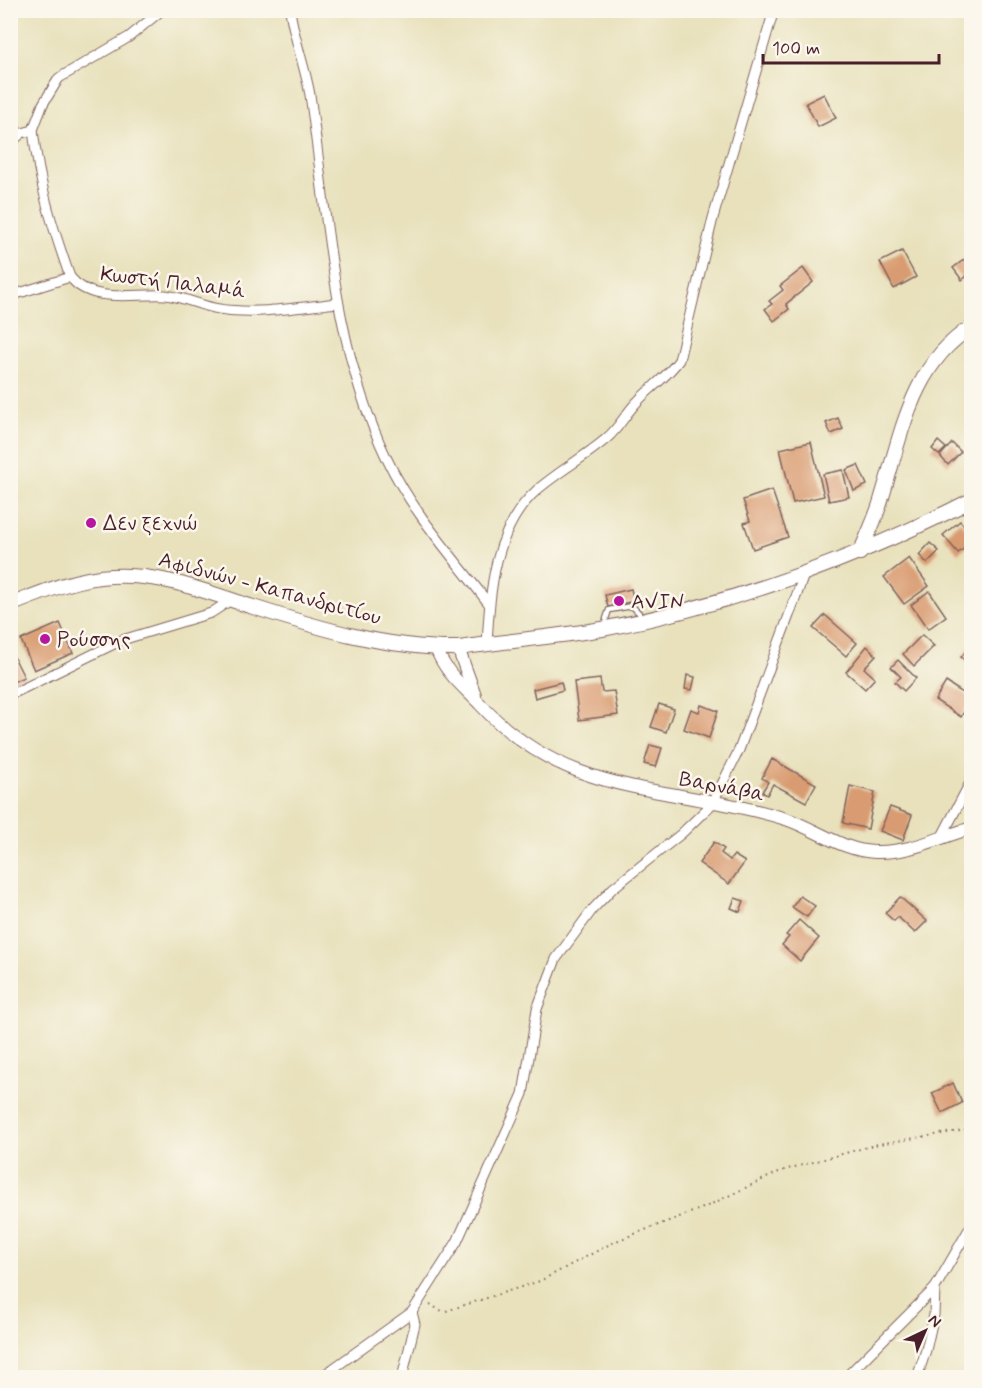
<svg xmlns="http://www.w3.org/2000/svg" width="982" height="1388" font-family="Mynerve,sans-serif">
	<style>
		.building { fill: #d99b71 }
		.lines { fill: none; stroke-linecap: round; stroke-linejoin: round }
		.service-casing { stroke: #81635e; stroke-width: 7 }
		.minor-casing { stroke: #81635e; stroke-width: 11 }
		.tertiary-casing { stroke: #81635e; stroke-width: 14 }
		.secondary-casing { stroke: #81635e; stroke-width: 16 }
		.path { stroke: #81635e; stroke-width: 2; stroke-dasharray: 1.5 4.5; stroke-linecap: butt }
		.service { stroke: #fff; stroke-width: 4.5 }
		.minor { stroke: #fff; stroke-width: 9 }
		.tertiary { stroke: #fff; stroke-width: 12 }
		.secondary { stroke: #fff; stroke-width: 14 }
		.poi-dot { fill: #b5179e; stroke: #fbf7ec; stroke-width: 2 }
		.labels { text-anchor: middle; stroke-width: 5; stroke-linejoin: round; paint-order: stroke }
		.street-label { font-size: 21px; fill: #4a1f2b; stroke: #fbf7ec }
		.poi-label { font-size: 21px; fill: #4a1f2b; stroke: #fbf7ec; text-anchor: start }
	</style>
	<rect width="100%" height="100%" fill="#fbf7ec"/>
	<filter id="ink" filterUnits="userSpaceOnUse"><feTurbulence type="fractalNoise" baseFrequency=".0167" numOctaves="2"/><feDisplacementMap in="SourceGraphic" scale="12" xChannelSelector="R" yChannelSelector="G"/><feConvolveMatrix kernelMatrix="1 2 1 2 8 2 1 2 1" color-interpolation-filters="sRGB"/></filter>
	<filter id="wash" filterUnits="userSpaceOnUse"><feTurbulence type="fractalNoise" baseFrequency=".008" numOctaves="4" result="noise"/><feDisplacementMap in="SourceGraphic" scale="24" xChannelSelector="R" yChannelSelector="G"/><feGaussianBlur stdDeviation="1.35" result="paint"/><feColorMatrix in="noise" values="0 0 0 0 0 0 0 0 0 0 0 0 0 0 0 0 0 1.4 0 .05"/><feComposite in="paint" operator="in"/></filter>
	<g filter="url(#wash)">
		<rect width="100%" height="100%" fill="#e8e1bc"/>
		<g id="blocks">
			<!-- building -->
			<g class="building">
				<polygon points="824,94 836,118 818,127 806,103"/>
				<polygon points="902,251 916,277 894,289 880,262"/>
				<polygon points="969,256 972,259 972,272 962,280 953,268"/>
				<polygon points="803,268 813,282 786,304 789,309 774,321 765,309 772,304 769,301 783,290 780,286"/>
				<polygon points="838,418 843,429 831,434 826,423"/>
				<polygon points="938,441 946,448 939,455 932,449"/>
				<polygon points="811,442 824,496 793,503 780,449"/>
				<polygon points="952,443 961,452 948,465 940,456"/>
				<polygon points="858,465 867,485 854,491 846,470"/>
				<polygon points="843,470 849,497 829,501 823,474"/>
				<polygon points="772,490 788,537 753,549 744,523 750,521 743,500"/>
				<polygon points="960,521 972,535 972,543 958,553 943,535"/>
				<polygon points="930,543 939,551 927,563 919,555"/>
				<polygon points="909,558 929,586 904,604 884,577"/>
				<polygon points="631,589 634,601 608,607 605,595"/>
				<polygon points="929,591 946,616 928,629 911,605"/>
				<polygon points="825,615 857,643 846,656 813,628"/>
				<polygon points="60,623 73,653 34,670 21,640"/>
				<polygon points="922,635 934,646 914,666 903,654"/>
				<polygon points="972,644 972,665 961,657"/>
				<polygon points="867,646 876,655 864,668 875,678 865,689 846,672"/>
				<polygon points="10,649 24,677 10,683"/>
				<polygon points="898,660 916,678 904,691 895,682 901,677 891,667"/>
				<polygon points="687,675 695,677 692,690 685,689"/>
				<polygon points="600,679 602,692 614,691 618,715 579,720 574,682"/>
				<polygon points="561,682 563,690 535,698 533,689"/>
				<polygon points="946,682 972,699 961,717 935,700"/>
				<polygon points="659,704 674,709 666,732 651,727"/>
				<polygon points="701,705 718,711 709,738 684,729 691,709 699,712"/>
				<polygon points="650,745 662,748 656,767 644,764"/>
				<polygon points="772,759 816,784 806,802 773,784 767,795 762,792 768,782 762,778"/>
				<polygon points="850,786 875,792 868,829 843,823"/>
				<polygon points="890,807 912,815 903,840 880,831"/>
				<polygon points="714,842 724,849 721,853 730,860 734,855 745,862 729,884 699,863"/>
				<polygon points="800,896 815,906 807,917 792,907"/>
				<polygon points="900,897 927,921 915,933 898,917 894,921 885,913"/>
				<polygon points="735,898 744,901 740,912 731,908"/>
				<polygon points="799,920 819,938 800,961 782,945 789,937 786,935"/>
				<polygon points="953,1083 962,1103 942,1113 932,1093"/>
			</g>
		</g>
	</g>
	<g filter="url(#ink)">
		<use href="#blocks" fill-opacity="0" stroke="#81635e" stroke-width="1.5"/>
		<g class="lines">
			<defs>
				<polyline id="service" points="606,619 609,610 632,606 639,613"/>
				<g id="minor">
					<path d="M 290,10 C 294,39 305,66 310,95 C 328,217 332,345 387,459 C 412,512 454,558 489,604"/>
					<path d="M 33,130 C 39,184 52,226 70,277"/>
					<polyline points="10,143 22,133 33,130 43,104 59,78 129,37 162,10"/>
					<path d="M 10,296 L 70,277 C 92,305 135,293 165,295 C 184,297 201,306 219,309 C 258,315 300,307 338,303"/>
					<path d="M 487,644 C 490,590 494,528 537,490 C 559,471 585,457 607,438 C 619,428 626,413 637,402 C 651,387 667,377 679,360 L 713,218 L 774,10"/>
					<polyline points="10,695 122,640 211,613 231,600"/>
					<polyline points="941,838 972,779"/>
					<polyline points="320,1378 412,1312 457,1242 523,1094 537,1009 556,959 592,910 613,888 681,834 712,804 739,750 804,575"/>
					<polyline points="402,1378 415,1324 412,1312"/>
					<polyline points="845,1378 935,1288"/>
					<polyline points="917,1378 926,1350 934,1315 935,1288 972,1224"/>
				</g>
				<g id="tertiary">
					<path d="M 436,648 C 445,673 463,686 481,705 C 569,801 674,784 786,819 C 816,829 843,851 875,852 C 910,853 939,837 972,828"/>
					<polyline points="458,648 475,695"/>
				</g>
				<g id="secondary">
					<path d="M 860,553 C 868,534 877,516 882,497 C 901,436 912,363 972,327"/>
					<path d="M 10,605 C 43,592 76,578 111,576 C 162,573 206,592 253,607 C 318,628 388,649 458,648 C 506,641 555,637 602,629 C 732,605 855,559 972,500"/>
				</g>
			</defs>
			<!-- service casing -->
			<use href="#service" class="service-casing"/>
			<!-- minor casing -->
			<use href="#minor" class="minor-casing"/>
			<!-- tertiary casing -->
			<use href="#tertiary" class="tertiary-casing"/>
			<!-- secondary casing -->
			<use href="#secondary" class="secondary-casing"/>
			<!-- path -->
			<polyline class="path" points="430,1304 439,1310 446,1311 540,1281 616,1241 703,1208 781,1171 878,1144 972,1129"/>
			<!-- service -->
			<use href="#service" class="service"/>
			<!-- minor -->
			<use href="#minor" class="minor"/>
			<!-- tertiary -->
			<use href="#tertiary" class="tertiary"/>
			<!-- secondary -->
			<use href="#secondary" class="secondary"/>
		</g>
	</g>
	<!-- markers -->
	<g class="poi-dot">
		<circle cx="91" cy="523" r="6"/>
		<circle cx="619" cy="601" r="6"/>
		<circle cx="45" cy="639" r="6"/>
	</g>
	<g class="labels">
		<!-- street labels -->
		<g class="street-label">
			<text transform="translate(173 282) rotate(7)" y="7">Κωστή Παλαμά</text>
			<text transform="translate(270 588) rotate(15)" y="7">Αφιδνών - Καπανδριτίου</text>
			<text transform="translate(722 786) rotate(11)" y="7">Βαρνάβα</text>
		</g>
		<!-- poi labels -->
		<g class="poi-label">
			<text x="103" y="530">Δεν ξεχνώ</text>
			<text x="631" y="608">AVIN</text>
			<text x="57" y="646">Ρούσσης</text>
		</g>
	</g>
	<!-- margin -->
	<rect width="982" height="1388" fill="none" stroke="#fbf7ec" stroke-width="36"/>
	<!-- north arrow -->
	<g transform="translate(925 1331) rotate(44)" stroke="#fbf7ec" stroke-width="4.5" paint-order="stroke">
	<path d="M0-4.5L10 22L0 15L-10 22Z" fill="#4a1f2b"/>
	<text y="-9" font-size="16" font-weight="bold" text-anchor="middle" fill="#4a1f2b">N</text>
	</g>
	<!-- scale -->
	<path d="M763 54v9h176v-9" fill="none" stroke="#4a1f2b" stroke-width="3"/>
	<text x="772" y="54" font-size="18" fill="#4a1f2b" stroke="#fbf7ec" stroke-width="4.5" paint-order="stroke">100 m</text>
</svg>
